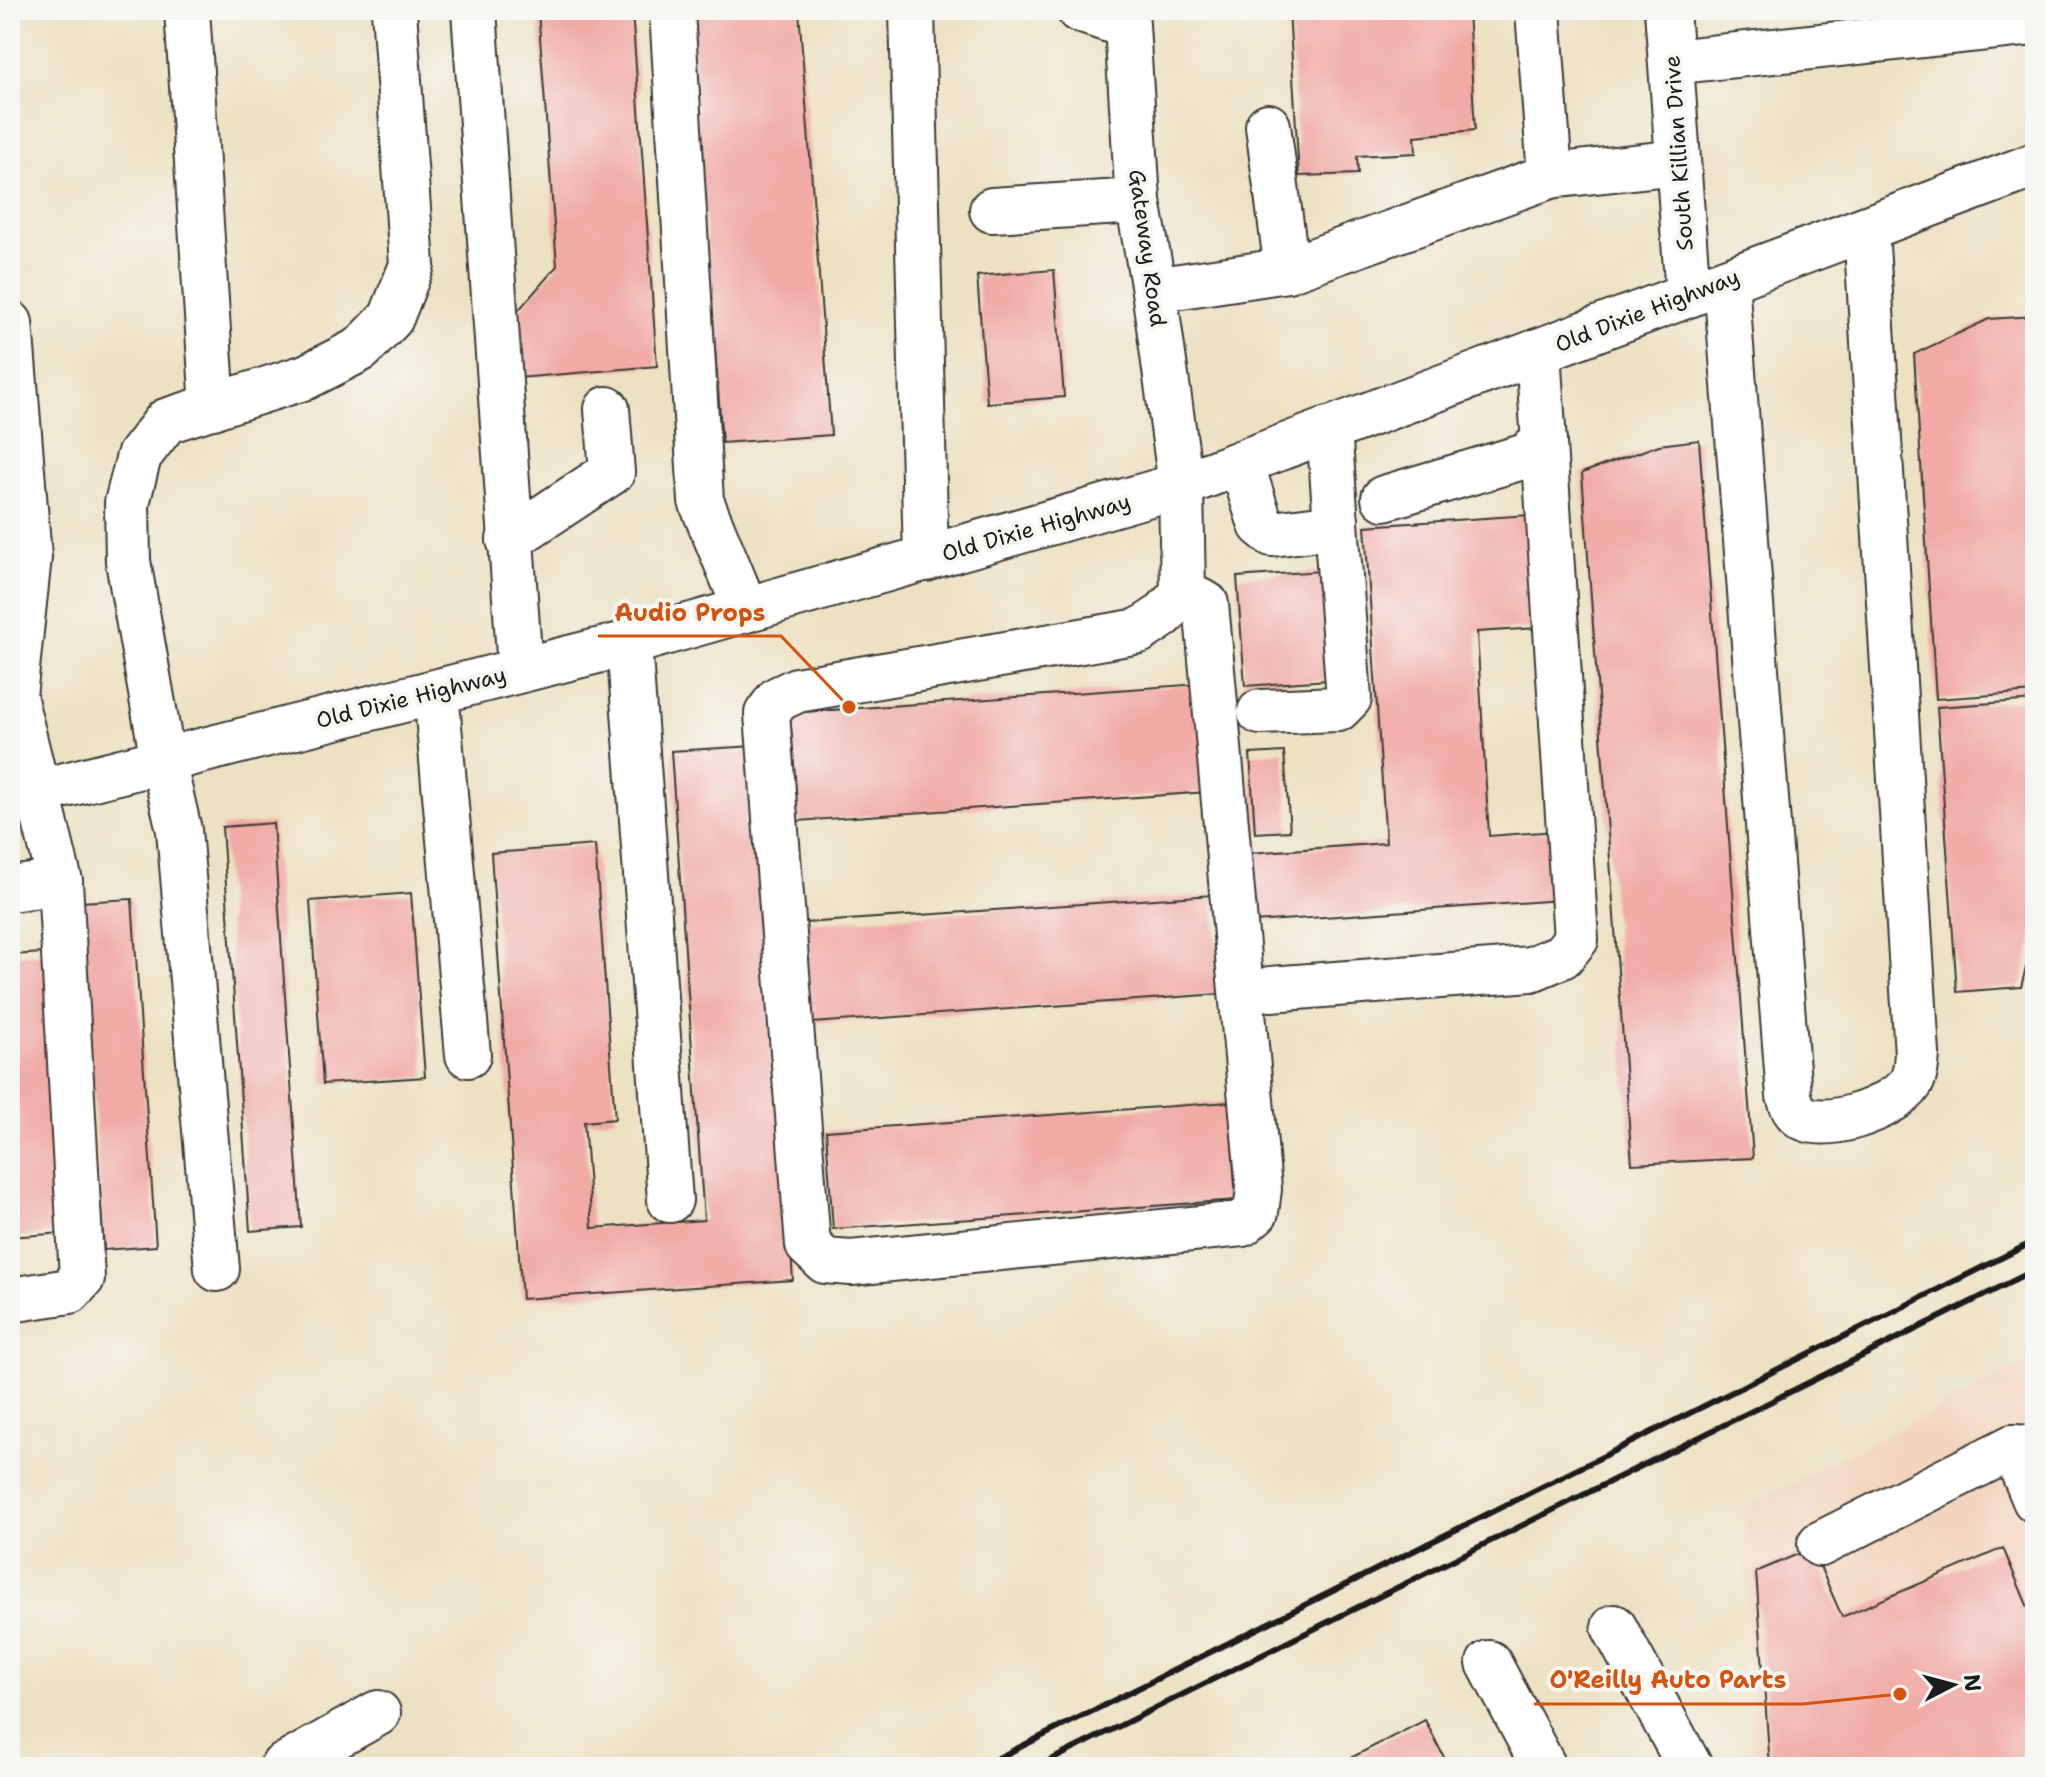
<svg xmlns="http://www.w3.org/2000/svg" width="2045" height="1777" font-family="'Shantell Sans',sans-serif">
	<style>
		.built { fill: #f3d4be }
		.building { fill: #f1aaa6 }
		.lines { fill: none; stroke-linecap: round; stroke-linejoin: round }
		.minor-casing { stroke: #3b3a35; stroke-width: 48 }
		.minor { stroke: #fff; stroke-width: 44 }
		.rail { stroke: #1c1c1c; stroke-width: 6 }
		.labels { text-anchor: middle; stroke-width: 8; stroke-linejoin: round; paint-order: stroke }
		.street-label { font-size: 22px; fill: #1c1c1c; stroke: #f6f6f2 }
		.leader { fill: none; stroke: #d4530e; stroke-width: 3 }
		.callout-dot { fill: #d4530e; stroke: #f6f6f2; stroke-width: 3 }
		.callout-label { font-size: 24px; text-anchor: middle; font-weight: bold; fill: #d4530e; stroke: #f6f6f2; stroke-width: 8; stroke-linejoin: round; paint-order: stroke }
	</style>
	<rect width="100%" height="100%" fill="#f6f6f2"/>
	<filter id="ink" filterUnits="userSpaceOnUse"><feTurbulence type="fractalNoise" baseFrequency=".0125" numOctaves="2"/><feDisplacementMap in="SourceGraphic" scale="16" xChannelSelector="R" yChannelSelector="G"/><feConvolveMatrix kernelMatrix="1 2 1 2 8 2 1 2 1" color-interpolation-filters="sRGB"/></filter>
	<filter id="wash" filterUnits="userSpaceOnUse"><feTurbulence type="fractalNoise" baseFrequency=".006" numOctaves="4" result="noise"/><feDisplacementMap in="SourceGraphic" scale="32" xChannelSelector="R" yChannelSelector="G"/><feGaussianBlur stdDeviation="1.8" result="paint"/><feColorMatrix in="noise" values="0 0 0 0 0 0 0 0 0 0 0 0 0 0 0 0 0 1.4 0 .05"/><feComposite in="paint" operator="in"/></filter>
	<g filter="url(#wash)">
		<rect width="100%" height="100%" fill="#ede1c3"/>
		<!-- built -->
		<polygon class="built" points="2035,1359 2035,1767 1755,1767 1743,1508"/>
		<g id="blocks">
			<!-- building -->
			<g class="building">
				<polygon points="538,10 632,10 657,366 507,379 503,328 557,266"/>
				<polygon points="690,10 799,10 831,435 722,443"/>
				<polygon points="1289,10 1468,10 1475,130 1415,136 1416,153 1357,156 1358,174 1299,176"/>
				<polygon points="1054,270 1064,397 987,403 977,276"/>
				<polygon points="2034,316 2035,692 1936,699 1914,354 1989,319"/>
				<polygon points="1699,440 1753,1158 1632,1164 1582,473 1659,445"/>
				<polygon points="1530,515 1539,628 1477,632 1489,836 1556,831 1560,900 1254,922 1249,853 1386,843 1365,526"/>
				<polygon points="1335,570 1342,679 1245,686 1237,577"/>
				<polygon points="1200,684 1208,792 798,821 790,713"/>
				<polygon points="2035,700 2035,933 2021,987 1957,992 1937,707"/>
				<polygon points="755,746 793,1280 522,1299 491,853 595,845 615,1119 584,1122 592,1228 704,1220 671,751"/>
				<polygon points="1284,752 1290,831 1255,833 1250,754"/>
				<polygon points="273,823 301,1227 250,1231 222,827"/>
				<polygon points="411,893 425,1077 323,1084 310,901"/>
				<polygon points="1213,895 1220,994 812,1023 804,923"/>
				<polygon points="132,899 156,1246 104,1250 80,902"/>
				<polygon points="44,953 63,1233 10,1237 10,955"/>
				<polygon points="1229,1102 1236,1200 833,1229 826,1131"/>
				<polygon points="1812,1548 1842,1617 2003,1548 2035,1624 2035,1764 2028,1767 1770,1767 1756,1572"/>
				<polygon points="1425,1720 1449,1767 1333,1767"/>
			</g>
		</g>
	</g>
	<g filter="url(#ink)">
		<use href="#blocks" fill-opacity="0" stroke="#3b3a35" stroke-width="2"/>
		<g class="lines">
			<defs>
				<g id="minor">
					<polyline points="187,10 213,407"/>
					<polyline points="474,10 520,669"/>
					<polyline points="672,10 701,501 746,610"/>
					<polyline points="912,10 926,559"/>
					<polyline points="1079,10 1127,26"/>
					<polyline points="1126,10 1138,201 1154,290 1181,485 1183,593 1162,616 1139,631 797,690 778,699 767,714 808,1245 825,1261 851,1263 1242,1224 1256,1212 1259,1189 1206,604 1183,593"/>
					<polyline points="1538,10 1550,176 1678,162"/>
					<polyline points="1667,10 1688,295"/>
					<polyline points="1671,62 2035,23"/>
					<polyline points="1268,126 1287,270"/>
					<polyline points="992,210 1138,201"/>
					<path d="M 1726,281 L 1789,1096 C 1791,1102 1792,1108 1797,1113 C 1819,1136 1894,1108 1910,1084 C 1916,1075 1916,1064 1917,1054 L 1866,229"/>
					<polyline points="1154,290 1287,270 1550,176"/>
					<polyline points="10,323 29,557 14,696 10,697"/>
					<polyline points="1241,463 1261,525 1272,534 1328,527 1336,521"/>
					<polyline points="1384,498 1526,456 1544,442"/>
					<polyline points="509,540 612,472 607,409"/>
					<polyline points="629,643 670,1200"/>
					<polyline points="436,692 468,1055"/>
					<polyline points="1260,712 1338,709 1349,698 1329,429"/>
					<polyline points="10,799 629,643 1181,485 2035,165"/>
					<polyline points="10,889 60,882"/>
					<polyline points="1271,989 1531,969 1562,956 1576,939 1538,351"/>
					<polyline points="217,1269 179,830 163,761 128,561 127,503 139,456 166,421 306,377 361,349 391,318 412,265 394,10"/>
					<polyline points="10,1300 70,1291 82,1278 60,882 14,696"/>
					<polyline points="2013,1447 2035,1500"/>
					<polyline points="1820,1544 2013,1447 2035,1448"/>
					<polyline points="1614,1627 1690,1767"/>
					<polyline points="1489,1663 1544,1767"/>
					<polyline points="282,1767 378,1713"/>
				</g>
			</defs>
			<!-- minor casing -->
			<use href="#minor" class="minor-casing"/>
			<!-- minor -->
			<use href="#minor" class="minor"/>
			<!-- rail -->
			<g class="rail">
				<polyline points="980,1767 2035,1241"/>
				<polyline points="1037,1767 2035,1270"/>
			</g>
		</g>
	</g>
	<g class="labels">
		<!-- street labels -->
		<g class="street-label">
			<text transform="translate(1678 153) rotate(-94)" y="8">South Killian Drive</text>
			<text transform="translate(1148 248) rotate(82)" y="8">Gateway Road</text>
			<text transform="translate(1647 310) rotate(-21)" y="8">Old Dixie Highway</text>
			<text transform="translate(1036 527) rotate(-16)" y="8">Old Dixie Highway</text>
			<text transform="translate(411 697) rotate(-14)" y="8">Old Dixie Highway</text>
		</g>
	</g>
	<!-- callouts -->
	<path class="leader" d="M849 707L781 636H598M1900 1694L1803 1704H1534"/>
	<g class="callout-dot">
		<circle cx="849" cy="707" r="8"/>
		<circle cx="1900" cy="1694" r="8"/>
	</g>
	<g class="callout-label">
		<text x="690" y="621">Audio Props</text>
		<text x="1668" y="1688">O'Reilly Auto Parts</text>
	</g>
	<!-- margin -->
	<rect width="2045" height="1777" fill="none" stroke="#f6f6f2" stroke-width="40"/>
	<!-- north arrow -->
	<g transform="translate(1953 1685) rotate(84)" stroke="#f6f6f2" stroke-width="6" paint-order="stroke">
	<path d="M0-6L14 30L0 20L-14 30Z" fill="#1c1c1c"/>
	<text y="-12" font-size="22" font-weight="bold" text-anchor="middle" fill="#1c1c1c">N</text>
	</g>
</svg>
